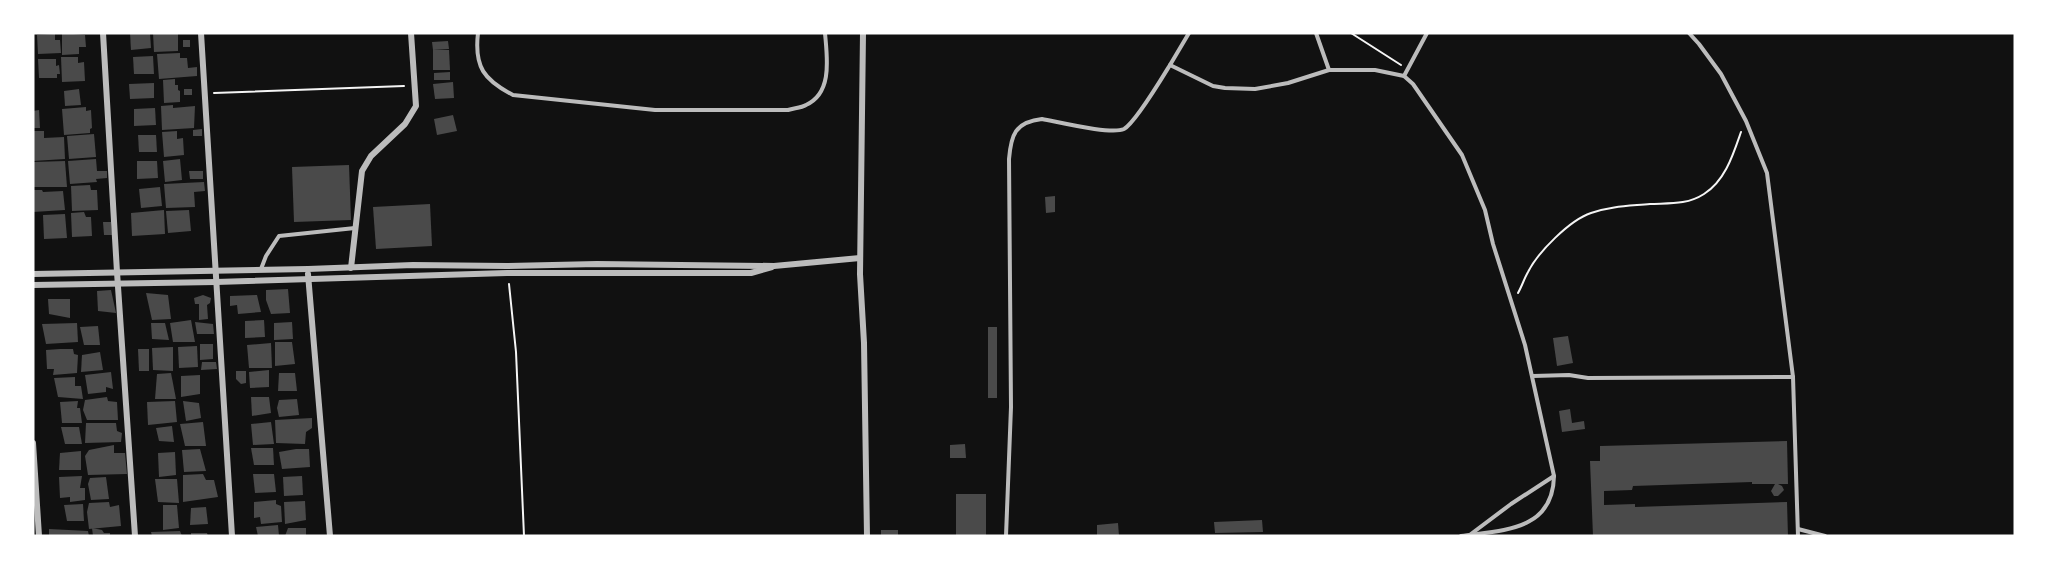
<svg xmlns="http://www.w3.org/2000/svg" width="2048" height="569" font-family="Manrope,sans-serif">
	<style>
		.building { fill: #4a4a4a }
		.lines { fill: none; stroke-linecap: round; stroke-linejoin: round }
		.path { stroke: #f5f5f5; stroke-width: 2 }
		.service { stroke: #bcbcbc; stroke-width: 4 }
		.minor { stroke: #bcbcbc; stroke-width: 6 }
	</style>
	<rect width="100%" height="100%" fill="#111"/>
	<!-- building -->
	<g class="building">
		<polygon points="62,33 85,35 86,47 79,47 79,54 62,55"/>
		<polygon points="130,33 150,33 151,48 131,50"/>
		<polygon points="153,33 178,33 178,51 154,52"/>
		<polygon points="55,34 55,40 60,40 61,53 38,54 37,35"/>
		<rect x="183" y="40" width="7" height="7"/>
		<polygon points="448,41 449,49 433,50 432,42"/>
		<polygon points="433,50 449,50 450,70 433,70"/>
		<polygon points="180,53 180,58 187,58 188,68 197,67 197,76 159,79 157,54"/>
		<polygon points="153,56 154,74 134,74 133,57"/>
		<polygon points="61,57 78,57 78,63 84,62 85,81 62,82"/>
		<polygon points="38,59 56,59 56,66 59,65 60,74 57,74 57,78 39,78"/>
		<polygon points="450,72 450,80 434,80 434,73"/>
		<polygon points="175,79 175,85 178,85 178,90 180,91 180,102 164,103 163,80"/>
		<polygon points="453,82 454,98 435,99 433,84"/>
		<polygon points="154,83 154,98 130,99 129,84"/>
		<polygon points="79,89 81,105 65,106 64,91"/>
		<rect x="184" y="89" width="8" height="6"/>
		<polygon points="173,105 173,108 195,106 194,128 162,130 161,106"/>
		<polygon points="86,107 86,111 91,110 92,128 90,129 90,133 64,135 62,109"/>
		<polygon points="155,108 156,125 134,126 134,109"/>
		<polygon points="39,110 40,128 33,128 33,111"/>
		<polygon points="453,115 457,131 437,135 434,119"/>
		<polygon points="202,129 202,136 193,136 193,130"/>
		<polygon points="33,131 44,131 44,138 64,137 65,159 33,161"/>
		<polygon points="177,131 177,139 183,138 184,155 164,157 162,132"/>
		<polygon points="94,134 96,157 69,159 67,136"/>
		<polygon points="138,135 156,135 157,152 139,152"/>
		<polygon points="96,159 97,171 107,171 107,178 96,179 97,182 70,184 68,161"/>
		<polygon points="180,159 182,180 165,182 163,161"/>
		<polygon points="65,161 67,187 33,187 33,162"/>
		<polygon points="137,161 157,161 158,178 137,179"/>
		<polygon points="349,165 351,220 294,222 292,167"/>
		<polygon points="189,171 203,171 203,179 190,179"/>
		<polygon points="204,182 205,191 194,192 195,207 166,208 164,184"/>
		<polygon points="90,185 91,190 97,190 98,210 72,211 71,186"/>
		<polygon points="160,187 162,206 141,208 139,189"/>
		<polygon points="33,190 42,190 43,192 63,191 65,210 33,212"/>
		<polygon points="1055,196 1055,212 1046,213 1045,197"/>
		<polygon points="430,204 432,246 376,249 373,207"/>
		<polygon points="164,210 165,234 132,236 131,213"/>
		<polygon points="189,210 191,231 168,233 166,211"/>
		<polygon points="84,212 86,217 91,217 92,236 72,237 71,213"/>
		<polygon points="65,214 67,238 44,239 43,215"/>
		<polygon points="103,222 111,222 112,235 104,235"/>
		<polygon points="288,289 290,313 271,314 266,300 266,290"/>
		<polygon points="111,290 116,313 98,311 97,291"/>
		<polygon points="146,293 168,295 171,319 152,320"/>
		<polygon points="203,295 211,298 210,303 207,305 208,319 199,320 199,304 195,304 194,298"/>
		<polygon points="257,295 261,312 238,314 237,305 230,306 230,296"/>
		<polygon points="48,299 70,299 70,318 49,314"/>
		<polygon points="191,320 195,342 173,342 170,323"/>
		<polygon points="264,320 265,337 245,338 245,321"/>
		<polygon points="195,322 213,324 214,334 197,334"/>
		<polygon points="292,322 293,339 274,340 274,323"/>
		<polygon points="77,323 78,342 46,344 42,324"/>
		<polygon points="151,323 165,323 169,340 152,339"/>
		<polygon points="98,326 100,345 84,345 80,327"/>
		<rect x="988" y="327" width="9" height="71"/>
		<polygon points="1568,336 1573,363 1557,366 1553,338"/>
		<polygon points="275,342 292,342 295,364 275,366"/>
		<polygon points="271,343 272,368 249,368 247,345"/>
		<polygon points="200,344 213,344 213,359 200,360"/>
		<polygon points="197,346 198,367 179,368 178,347"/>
		<polygon points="173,347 173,371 153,370 152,348"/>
		<polygon points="60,349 73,349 74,354 78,355 77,373 53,375 54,369 47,369 46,350"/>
		<polygon points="138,349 149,349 149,371 139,371"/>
		<polygon points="100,352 103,370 81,372 82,355"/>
		<polygon points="202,362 216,362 217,369 201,370"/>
		<polygon points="269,370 269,387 250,388 249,372"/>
		<polygon points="236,371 246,371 246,383 241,384 236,379"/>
		<polygon points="111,372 113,389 106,387 106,392 88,394 85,375"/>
		<polygon points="171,373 176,399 155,399 157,374"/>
		<polygon points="279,373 295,373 297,391 278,391"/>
		<polygon points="200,375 200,394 181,397 181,376"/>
		<polygon points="75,377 75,386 81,386 83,399 58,397 54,378"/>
		<polygon points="107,397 108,401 117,402 118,420 87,420 83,410 85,400"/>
		<polygon points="251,397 269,397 271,413 252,416"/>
		<polygon points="297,399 299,415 279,417 277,408 279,400"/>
		<polygon points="78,401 77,408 80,408 82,423 62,423 60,402"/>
		<polygon points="175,401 177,422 148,425 147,402"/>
		<polygon points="183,401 199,403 201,418 186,421"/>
		<polygon points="1570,409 1572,423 1584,421 1585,429 1562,432 1559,411"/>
		<polygon points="312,418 312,428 306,432 305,444 276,443 275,420"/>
		<polygon points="203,422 206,446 185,446 180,424"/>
		<polygon points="271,422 274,444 253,445 251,424"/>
		<polygon points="86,423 116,423 117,431 122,433 121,442 85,443"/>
		<polygon points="172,426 174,442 159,441 156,428"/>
		<polygon points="61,427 79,427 82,444 65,444"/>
		<polygon points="1787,441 1788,484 1778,484 1782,486 1784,490 1778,496 1774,496 1771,491 1775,484 1752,484 1752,482 1633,486 1632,490 1604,491 1604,505 1635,504 1635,507 1787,502 1788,536 1593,536 1590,461 1600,461 1600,446"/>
		<polygon points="965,444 966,458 950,458 950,445"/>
		<polygon points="114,445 114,453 125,453 127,474 88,475 85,456 89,450"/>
		<polygon points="251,448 273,448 274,465 254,465"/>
		<polygon points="200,449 206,471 184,472 182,450"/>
		<polygon points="296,449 309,449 310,467 282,469 279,452"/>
		<polygon points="81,451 81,470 59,470 60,453"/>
		<polygon points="175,452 176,475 159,477 158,453"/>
		<polygon points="203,474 206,480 214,480 218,497 183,502 183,475"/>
		<polygon points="253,474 274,474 276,492 255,493"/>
		<polygon points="82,476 80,488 85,488 85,500 70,502 70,497 60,498 59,477"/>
		<polygon points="302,476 303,495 284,496 283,477"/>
		<polygon points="106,477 109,499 91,500 88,484 90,478"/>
		<polygon points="155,479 177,479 179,503 158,502"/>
		<rect x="956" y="494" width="30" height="42"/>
		<polygon points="276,500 276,504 281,506 282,522 261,524 260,517 254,518 254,502"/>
		<polygon points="305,501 306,520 285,524 284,502"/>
		<polygon points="109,502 110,507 119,505 121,526 89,529 87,512 89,503"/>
		<polygon points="83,504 84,521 67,521 64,505"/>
		<polygon points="163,505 177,505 179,528 163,530"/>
		<polygon points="206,507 208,524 190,525 191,508"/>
		<polygon points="1262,520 1263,532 1215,533 1214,522"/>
		<polygon points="1118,523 1119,536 1097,536 1097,525"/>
		<polygon points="278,525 279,536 258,536 256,527"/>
		<polygon points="92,528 102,530 104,533 110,533 110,536 93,536"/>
		<polygon points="288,528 306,528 306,536 285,536"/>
		<polygon points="49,529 88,531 89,536 49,536"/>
		<rect x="881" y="530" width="17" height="6"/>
		<polygon points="180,531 182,536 152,536 151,532"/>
		<polygon points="191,533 207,533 208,536 191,536"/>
	</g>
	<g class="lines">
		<!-- path -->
		<g class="path">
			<polyline points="1351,33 1401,65"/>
			<polyline points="214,93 404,86"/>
			<polyline points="509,284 516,352 524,536"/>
			<path d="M 1518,293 C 1522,286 1524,279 1528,272 C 1538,252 1570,220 1591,213 C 1611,206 1630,206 1650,204 C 1669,203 1687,205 1704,194 C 1725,181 1733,155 1741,132"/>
		</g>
		<!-- service -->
		<g class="service">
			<path d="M 478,33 C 474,67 484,80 513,95 L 655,110 L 788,110 C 794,108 801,108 806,105 C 833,93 827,57 825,33"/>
			<path d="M 1189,33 L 1170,65 L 1213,86 L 1225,88 L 1255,89 L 1288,83 L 1329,70 L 1375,70 L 1404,76 L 1413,84 L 1462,155 L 1485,210 L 1493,244 L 1525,345 L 1554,476 C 1553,531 1503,530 1461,536"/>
			<polyline points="1316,33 1329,70"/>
			<polyline points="1689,33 1699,44 1721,74 1746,121 1767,173 1793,377 1798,536"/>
			<polyline points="1404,76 1427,33"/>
			<polyline points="261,269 266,256 279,236 355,228"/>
			<polyline points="1533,376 1569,375 1588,378 1793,377"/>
			<polyline points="1798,529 1825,536"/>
			<polyline points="1471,534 1511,504 1554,476"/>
			<path d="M 1006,536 L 1011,407 L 1009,159 C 1011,135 1015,122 1042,119 C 1059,122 1111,135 1124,129 C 1135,123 1162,78 1170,65"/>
		</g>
		<!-- minor -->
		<g class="minor">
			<polyline points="103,33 117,272 135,536"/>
			<polyline points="201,33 232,536"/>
			<polyline points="863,33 860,274 864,343 867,536"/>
			<polyline points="351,268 362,171 371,156 405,124 416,106 411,33"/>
			<polyline points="33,274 308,269 413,265 507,266 597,264 774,266 860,258"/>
			<polyline points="308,274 330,536"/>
			<polyline points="33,285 216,282 507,273 751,273 772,267"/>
			<polyline points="33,443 39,536"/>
		</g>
	</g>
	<!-- border -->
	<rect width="2048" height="569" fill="none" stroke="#ffffff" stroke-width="69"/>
</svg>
